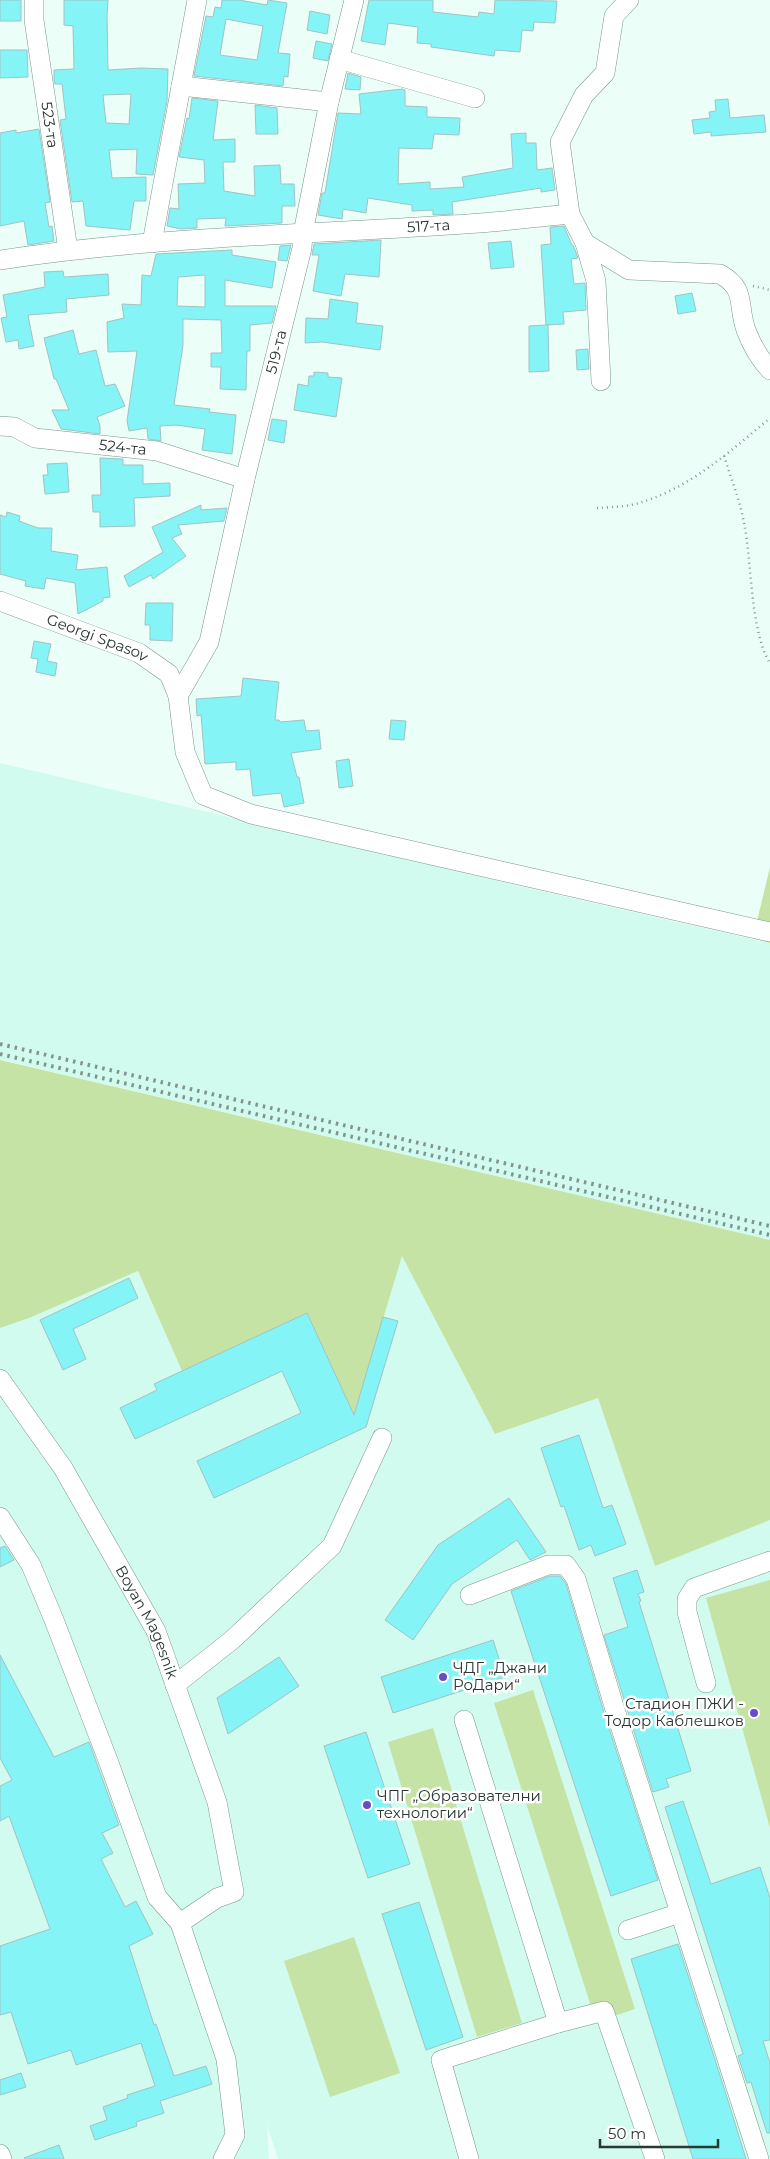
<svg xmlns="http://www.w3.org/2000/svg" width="770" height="2159" font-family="Montserrat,sans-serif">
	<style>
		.built { fill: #d1fbee }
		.green { fill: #c5e3a4 }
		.building { fill: #85f4f6; stroke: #a1c3c3; fill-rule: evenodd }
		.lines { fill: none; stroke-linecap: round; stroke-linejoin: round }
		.minor-casing { stroke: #78968d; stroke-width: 20 }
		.path { stroke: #879892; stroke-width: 2.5; stroke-dasharray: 1 4; stroke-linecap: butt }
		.minor { stroke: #fff; stroke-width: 19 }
		.rail { stroke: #83938d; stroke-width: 4; stroke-dasharray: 2.5 5; stroke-linecap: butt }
		.poi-dot { fill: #664dc6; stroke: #fff; stroke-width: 2 }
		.labels { text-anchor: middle; stroke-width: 5; stroke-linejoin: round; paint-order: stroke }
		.street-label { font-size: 15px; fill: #2a3733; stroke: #fff }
		.poi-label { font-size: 15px; fill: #2a3733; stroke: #fff; text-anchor: start }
	</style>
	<rect width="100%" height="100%" fill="#ebfff8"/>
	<!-- built -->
	<g class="built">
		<polygon points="0,763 545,892 770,943 770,1240 2,1060 0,1067"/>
		<polygon points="402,1255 495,1434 598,1398 655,1565 770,1520 770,2159 278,2159 267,2125 269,2159 2,2159 0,2154 0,1328 29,1318 138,1271 182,1371 307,1313 354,1414"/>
	</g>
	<!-- green -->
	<g class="green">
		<polygon points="770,867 770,943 753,938"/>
		<polygon points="0,1060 770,1240 770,1520 655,1566 598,1398 495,1434 402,1256 354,1415 307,1313 182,1371 138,1271 29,1318 0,1328"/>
		<polygon points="770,1580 770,1828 706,1598"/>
		<polygon points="533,1690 635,2009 596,2022 494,1703"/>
		<polygon points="433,1728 522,2023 477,2037 388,1742"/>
		<polygon points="354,1937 400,2073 330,2097 284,1961"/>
	</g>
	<!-- building -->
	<g class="building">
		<rect x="0" y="0" width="21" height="21"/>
		<path d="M 64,0 L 108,0 L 107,16 L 108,70 L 141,68 L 168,69 L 167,101 L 153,175 L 136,174 L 137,149 L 109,150 L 112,178 L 146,177 L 146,201 L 134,201 L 130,230 L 86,226 L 83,201 L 72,202 L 60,120 L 66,119 L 62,84 L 55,84 L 54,80 L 54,70 L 74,69 L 73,26 L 64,25 ZM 131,94 L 129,124 L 106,123 L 103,95 Z"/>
		<path d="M 222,0 L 239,0 L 267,5 L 268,0 L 287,3 L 278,53 L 290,54 L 288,77 L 284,76 L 283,86 L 194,76 L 206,16 L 213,17 L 215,7 L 221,8 ZM 226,19 L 263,26 L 257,60 L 220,55 Z"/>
		<polygon points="369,0 433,0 433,12 478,17 479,12 494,14 495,0 557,1 555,23 534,22 533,31 522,30 520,52 495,50 494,56 431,47 431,44 417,43 418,27 388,23 385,45 361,41"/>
		<polygon points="310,11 330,15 327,34 307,30"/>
		<polygon points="316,41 332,44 328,61 313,58"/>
		<polygon points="0,50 27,50 28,77 0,78"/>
		<polygon points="348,73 361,77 360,90 345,89"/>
		<polygon points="402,89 405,90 405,106 427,107 427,117 460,118 459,135 434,134 432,149 399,148 398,184 430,182 430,189 464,187 462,177 513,168 511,134 526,133 526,143 536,143 537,170 552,168 555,190 541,192 541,188 452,202 453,214 433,215 433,210 412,211 412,205 368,198 366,213 343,209 342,219 318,215 322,193 325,193 338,113 361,114 359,94"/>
		<polygon points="192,98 218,101 213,140 235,139 235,162 223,162 224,191 255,196 254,166 280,165 281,184 294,184 295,206 282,206 282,223 225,226 226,218 197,219 197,228 181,229 167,226 170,208 179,209 178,184 205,183 204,160 179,157 187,118 189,119"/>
		<polygon points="728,99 730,118 764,115 766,132 711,136 711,132 694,134 692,120 710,118 709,112 716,111 715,100"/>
		<polygon points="255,105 277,108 278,134 256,134"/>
		<polygon points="39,129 50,202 45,203 49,227 52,226 54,241 28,245 24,221 0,226 0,133 16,130 16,133"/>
		<polygon points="564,226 571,243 574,247 578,258 571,259 574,284 585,283 586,310 563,312 564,324 546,325 541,245 551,244 550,227"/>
		<polygon points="381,240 379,277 345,274 341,296 313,291 319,255 312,255 314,244"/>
		<polygon points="511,241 514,267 491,269 488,243"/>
		<polygon points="291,245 287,261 278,260 280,246"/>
		<path d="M 232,250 L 232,255 L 276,262 L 272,288 L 225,280 L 225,306 L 276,306 L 272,323 L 250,325 L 250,351 L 247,351 L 246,390 L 220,389 L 221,367 L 211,367 L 211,353 L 222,353 L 221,320 L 183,319 L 183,345 L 174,405 L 210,409 L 209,412 L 236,415 L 232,454 L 202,450 L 205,429 L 176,425 L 160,426 L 161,441 L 148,439 L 147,428 L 129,431 L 127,421 L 137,351 L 108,352 L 107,322 L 124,318 L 122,304 L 141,305 L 142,275 L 151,276 L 156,254 ZM 205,275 L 205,307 L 177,306 L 178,277 Z"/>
		<polygon points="63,271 64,277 108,274 109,295 66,299 67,312 28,315 34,346 19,349 18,340 6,342 1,318 7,317 3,295 45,287 44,272"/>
		<polygon points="692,293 696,311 678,314 675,296"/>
		<polygon points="330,299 358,303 356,323 383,326 380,350 322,342 305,343 306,318 328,319"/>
		<polygon points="546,325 548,325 549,371 529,372 529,326"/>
		<polygon points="73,330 79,354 96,350 105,386 115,384 125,406 97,417 100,426 100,434 61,429 52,410 69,410 56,379 54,379 44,338"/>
		<polygon points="588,349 589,369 577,370 576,350"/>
		<polygon points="314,372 328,373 328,377 342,378 336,417 294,410 298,384 308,386 309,376 314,376"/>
		<polygon points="272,419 287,421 284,443 268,440"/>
		<polygon points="100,458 123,459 123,465 143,465 143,484 170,483 170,496 134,498 135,526 100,527 100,512 93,512 92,495 101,495"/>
		<polygon points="67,463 69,492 45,494 43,475 48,475 47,464"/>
		<polygon points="201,505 201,510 227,508 224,521 178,525 182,534 172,538 186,556 153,579 151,575 129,587 124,576 163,552 152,527"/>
		<polygon points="7,512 20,516 19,521 38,528 52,528 51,551 78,555 76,570 107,567 110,597 103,598 103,601 78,614 75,583 46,578 44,589 25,586 26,581 0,574 0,515 6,517"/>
		<polygon points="146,603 173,603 172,641 150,640 150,625 145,625"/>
		<polygon points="34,641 51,644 47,661 57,663 55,676 36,672 38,659 31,658"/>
		<polygon points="243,678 279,682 275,720 279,720 280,722 304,720 306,731 319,730 321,749 291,753 297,777 299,777 304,803 284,807 281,793 253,796 250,769 236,770 236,762 205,764 201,715 197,716 196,699 241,696"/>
		<polygon points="391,720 406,721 404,740 389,739"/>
		<polygon points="349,759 353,786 339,788 336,761"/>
		<polygon points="129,1278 138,1298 73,1329 86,1359 63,1370 40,1320"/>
		<polygon points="307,1313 354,1415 383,1317 398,1321 366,1427 214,1498 197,1461 301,1413 282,1371 135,1439 120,1408 157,1390 154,1384"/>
		<polygon points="579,1435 603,1508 612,1505 626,1544 595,1556 591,1545 579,1550 564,1506 561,1507 541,1448"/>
		<polygon points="509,1498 546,1552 530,1560 517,1540 452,1584 413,1640 385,1620 438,1545"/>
		<polygon points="5,1546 14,1560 0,1567 0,1548"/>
		<polygon points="637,1570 644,1592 638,1594 641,1601 639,1602 691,1771 666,1779 669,1787 653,1792 604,1635 628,1627 613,1578"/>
		<polygon points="550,1576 560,1576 566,1584 605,1716 658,1880 611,1896 511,1591"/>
		<polygon points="493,1640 505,1677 393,1713 381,1677"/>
		<polygon points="0,1655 54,1757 89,1742 119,1825 102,1833 113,1853 101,1859 125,1907 136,1901 153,1934 129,1946 154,2025 156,2024 174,2076 206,2066 212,2084 160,2101 164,2113 136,2122 137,2126 95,2140 90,2126 107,2120 103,2107 128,2098 127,2095 155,2086 141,2043 76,2065 71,2050 28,2064 11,2012 0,2015 0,1946 50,1929 9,1816 0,1821 0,1786 12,1780 0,1758"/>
		<polygon points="279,1657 299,1686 228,1734 217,1698"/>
		<polygon points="366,1732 410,1864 368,1878 324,1746"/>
		<polygon points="683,1801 711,1884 760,1867 770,1898 770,2040 763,2041 770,2063 770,2133 767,2133 751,2082 747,2083 738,2056 743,2054 665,1807"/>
		<polygon points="419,1902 463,2037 426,2050 382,1914"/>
		<polygon points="678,1944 725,2091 746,2159 693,2159 631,1959"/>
		<polygon points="21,2073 26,2087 0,2095 0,2080"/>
		<polygon points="59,2145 64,2159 25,2159 24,2158"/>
	</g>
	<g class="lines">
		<defs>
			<g id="minor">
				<path id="s1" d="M 34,0 L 34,20 L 68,250"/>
				<polyline points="339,59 475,98"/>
				<polyline points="181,86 329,102"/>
				<polyline points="570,214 560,142 584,95 605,73 614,16 629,0"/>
				<polyline points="152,243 197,0"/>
				<polyline points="585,243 596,281 601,381"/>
				<path id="s2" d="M 0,260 C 149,237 299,235 449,225 C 490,223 530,218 570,214 L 585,243 L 629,270 L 720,274 C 747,289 737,305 746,330 C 752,346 759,358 770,370"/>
				<path id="s3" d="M 0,426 L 14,427 L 35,438 L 157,451 L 245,479"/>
				<path id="s4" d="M 0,601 L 139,653 L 169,674 L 178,696 L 185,752 L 203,795 L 251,814 L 770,932"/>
				<path id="s5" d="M 178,696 L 209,642 L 245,479 L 302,248 L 303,233 L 329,102 L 354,0"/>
				<path id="s6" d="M 0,1379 L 63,1468 L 156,1631 L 217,1802 L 234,1892 L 217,1898 L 180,1923 L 226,2059 L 235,2135 L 223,2159"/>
				<polyline points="0,1517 31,1565 54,1620 109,1763 157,1897 180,1923"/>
				<polyline points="470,1595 548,1565 566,1565 576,1579 616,1713 759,2159"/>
				<polyline points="706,1683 687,1612 687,1599 694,1588 770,1561"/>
				<polyline points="175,1685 232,1640 332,1546 382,1438"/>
				<polyline points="464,1720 558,2023 441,2060 469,2159"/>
				<polyline points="628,1930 680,1913"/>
				<polyline points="558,2023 604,2011 655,2159"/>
				<polyline points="0,2154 2,2159"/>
			</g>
		</defs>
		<!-- minor casing -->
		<use href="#minor" class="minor-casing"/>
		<!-- path -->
		<g class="path">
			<polyline points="753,286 770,290"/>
			<path d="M 724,456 C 731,478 740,501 744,523 C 752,561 750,632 770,663"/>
			<path d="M 597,508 C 611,507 629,507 642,502 C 691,487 732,450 770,418"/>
		</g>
		<!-- minor -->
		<use href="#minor" class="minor"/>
		<!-- rail -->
		<g class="rail">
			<polyline points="0,1044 770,1226"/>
			<polyline points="0,1054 770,1235"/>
		</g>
	</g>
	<!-- markers -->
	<g class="poi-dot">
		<circle cx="443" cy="1677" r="5"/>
		<circle cx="754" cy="1713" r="5"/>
		<circle cx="367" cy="1805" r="5"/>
	</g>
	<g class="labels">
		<!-- street labels -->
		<g class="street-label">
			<text dy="5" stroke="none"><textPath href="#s1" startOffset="126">523-та</textPath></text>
			<text dy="5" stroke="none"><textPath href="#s2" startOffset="430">517-та</textPath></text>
			<text dy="5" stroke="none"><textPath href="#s5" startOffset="360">519-та</textPath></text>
			<text dy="5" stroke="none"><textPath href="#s3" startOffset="126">524-та</textPath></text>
			<text dy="5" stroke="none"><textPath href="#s4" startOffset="104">Georgi Spasov</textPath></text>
			<text dy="5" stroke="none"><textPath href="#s6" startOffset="285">Boyan Magesnik</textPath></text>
		</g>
		<!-- poi labels -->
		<g class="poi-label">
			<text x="453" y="1673">ЧДГ „Джани<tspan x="453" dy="17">РоДари“</tspan></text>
			<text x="744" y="1709" text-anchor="end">Стадион ПЖИ -<tspan x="744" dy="17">Тодор Каблешков</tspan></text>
			<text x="377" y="1801">ЧПГ „Образователни<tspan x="377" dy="17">технологии“</tspan></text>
		</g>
	</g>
	<!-- scale -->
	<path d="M600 2139v8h118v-8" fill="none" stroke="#2a3733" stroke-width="2.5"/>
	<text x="608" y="2139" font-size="15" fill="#2a3733" stroke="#ffffff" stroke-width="4" paint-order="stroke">50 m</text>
</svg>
